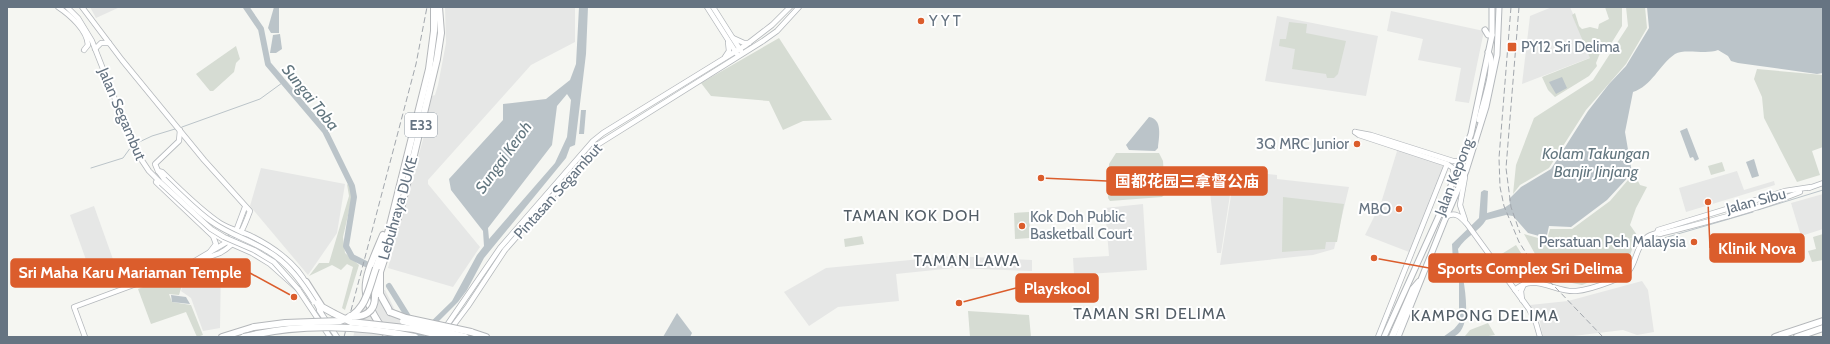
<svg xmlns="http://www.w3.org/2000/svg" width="1830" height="344" font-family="Cabin,'Noto Sans SC',sans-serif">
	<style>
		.built { fill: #e6e7e6 }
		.green { fill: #d6dcd3 }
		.water { fill: #bbc4c9; fill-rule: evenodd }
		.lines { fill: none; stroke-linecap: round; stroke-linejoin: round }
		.stream { stroke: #bbc4c9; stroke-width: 1 }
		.river { stroke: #bbc4c9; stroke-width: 6 }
		.secondary-casing { stroke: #b4b8bc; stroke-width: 6 }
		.primary-casing { stroke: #b4b8bc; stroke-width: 7 }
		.highway-casing { stroke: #b4b7ba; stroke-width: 8 }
		.secondary { stroke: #fff; stroke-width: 4.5 }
		.primary { stroke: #fff; stroke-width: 5 }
		.highway { stroke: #fff; stroke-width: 6 }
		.rail { stroke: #a2a7ad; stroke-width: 1; stroke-dasharray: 6 3; stroke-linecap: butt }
		.secondary-bridge-casing { stroke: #b4b8bc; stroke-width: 6; stroke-linecap: butt }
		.highway-bridge-casing { stroke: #b4b7ba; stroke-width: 8; stroke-linecap: butt }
		.secondary-bridge { stroke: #fff; stroke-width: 4.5 }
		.highway-bridge { stroke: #fff; stroke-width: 6 }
		.poi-dot { fill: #db5d2c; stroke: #fff; stroke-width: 1.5 }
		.labels { text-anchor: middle; stroke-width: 4; stroke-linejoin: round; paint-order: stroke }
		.shield { fill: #fff; stroke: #949ea8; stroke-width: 1 }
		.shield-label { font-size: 14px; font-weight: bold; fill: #667482 }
		.poi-label { font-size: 15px; fill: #667482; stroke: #fff; text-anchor: start }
		.street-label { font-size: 15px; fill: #667482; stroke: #fff }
		.water-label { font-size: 16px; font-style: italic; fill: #62767f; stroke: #fff }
		.neighbourhood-label { font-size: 16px; letter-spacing: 1px; fill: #535e67; stroke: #fff }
		.leader { fill: none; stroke: #db5d2c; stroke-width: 1.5 }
		.callout-dot { fill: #db5d2c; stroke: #fff; stroke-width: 1.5 }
		.callout { fill: #db5d2c; stroke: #db5d2c; stroke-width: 1.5 }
		.callout-label { font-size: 16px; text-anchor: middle; font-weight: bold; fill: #fff }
	</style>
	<rect width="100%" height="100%" fill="#f5f6f2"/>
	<!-- built -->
	<g class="built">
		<polygon points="90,7 120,7 96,18"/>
		<polygon points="445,7 575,7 575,42 531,65 428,180 428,184 480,247 453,287 388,268 428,121 426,121 432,96 435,95 438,85 446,43"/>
		<polygon points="1552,7 1570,7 1592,57 1522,84 1530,16"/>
		<polygon points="1391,11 1484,31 1469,103 1455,101 1461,68 1418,60 1423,39 1387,31"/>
		<polygon points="1277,16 1378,36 1366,96 1265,81"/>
		<polygon points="1398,148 1445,164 1409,252 1365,235 1381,203"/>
		<polygon points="261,168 345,184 337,233 308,275 250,206"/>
		<polygon points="1234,169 1221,253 1217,253 1208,175"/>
		<polygon points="1235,170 1277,175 1277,179 1349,187 1334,249 1313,255 1220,265"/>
		<polygon points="1737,171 1744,190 1774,181 1775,185 1686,212 1679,188"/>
		<polygon points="1823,194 1823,229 1801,236 1791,203"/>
		<polygon points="1143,204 1147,270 1074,275 1073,258 1109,256 1105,208"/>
		<polygon points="94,206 114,262 90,271 70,215"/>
		<polygon points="953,256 1032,260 1032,271 954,268 896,274 899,301 838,307 809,326 784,292 826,268"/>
		<polygon points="210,260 221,266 220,328 203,331 191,298 181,291 183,285 178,271"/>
		<polygon points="1642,281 1648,290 1654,332 1637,335 1623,330 1565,337 1543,337 1540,322 1530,305 1568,301"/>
		<polygon points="385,290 395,310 416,333 411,337 353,337 367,291"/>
	</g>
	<!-- green -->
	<g class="green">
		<polygon points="1605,7 1622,7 1622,26 1609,47 1604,43 1596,63 1597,66 1589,76 1555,97 1548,90 1542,77 1590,58 1572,15 1575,13 1579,26 1582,29 1590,27 1598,29 1599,24 1609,19"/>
		<polygon points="1626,7 1645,7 1647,28 1626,64 1586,110 1549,168 1520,185 1513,194 1516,165 1534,118 1593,80 1628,26"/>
		<polygon points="1289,22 1307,24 1306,33 1346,41 1338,74 1334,78 1327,78 1326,74 1292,69 1295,49 1279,46 1280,39 1286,39"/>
		<polygon points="779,38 832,120 803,121 783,130 769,101 711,96 701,83"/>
		<polygon points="236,46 240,59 236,63 234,72 213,91 210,91 196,74"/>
		<polygon points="1757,69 1823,75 1823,147 1812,151 1820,175 1797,182 1764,118 1762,97 1754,79"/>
		<polygon points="1116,153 1159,153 1163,161 1165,194 1162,197 1110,201 1108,198 1109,164"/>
		<polygon points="1722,162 1725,171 1711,175 1708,166"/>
		<polygon points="1634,173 1640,185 1647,187 1636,208 1630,225 1637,235 1634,239 1628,238 1635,240 1629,259 1617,271 1582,285 1562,281 1551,268 1558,265 1540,263 1524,234 1538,238 1548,236 1550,229 1572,229 1610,201"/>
		<polygon points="347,184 350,186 352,198 343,237 345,253 359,265 345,310 342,308 353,267 347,264 341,270 332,265 309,276 319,263 329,263 349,196"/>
		<polygon points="1283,197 1344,204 1337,242 1326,242 1325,249 1282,252"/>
		<polygon points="1029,212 1030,238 1015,239 1014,213"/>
		<polygon points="1823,234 1823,260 1812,262 1808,251 1816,249 1813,237"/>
		<polygon points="862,236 864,244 845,247 844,239"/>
		<polygon points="1516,245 1533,272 1520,268 1512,270 1500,255"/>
		<polygon points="177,274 182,285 179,295 169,294 172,302 191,305 203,335 197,337 186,312 151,324 138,289"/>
		<polygon points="968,311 1029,315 1031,337 970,337"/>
		<polygon points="1488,323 1495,335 1482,337 1465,336 1470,330"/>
	</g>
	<!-- water -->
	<g class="water">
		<polygon points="274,7 279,7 279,33 271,33 268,28"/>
		<path d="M 579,7 L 588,7 L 586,54 L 575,145 L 570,147 L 566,158 L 484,258 L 467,290 L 458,302 L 423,337 L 415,337 L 452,301 L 477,255 L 484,246 L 483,231 L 451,190 L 449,179 L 503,120 L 503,104 L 546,99 L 570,80 L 576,64 ZM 567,94 L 571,100 L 567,137 L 555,163 L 489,239 L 488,228 L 552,145 L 557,106 Z"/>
		<path d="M 1647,7 L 1823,7 L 1823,73 L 1817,74 L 1738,63 L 1731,61 L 1728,56 L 1718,50 C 1706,55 1685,48 1675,54 C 1659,65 1652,86 1633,92 L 1625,132 L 1632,173 L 1607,200 L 1571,227 L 1549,226 L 1547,235 L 1539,236 L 1528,233 L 1513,216 L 1506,215 L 1486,220 C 1480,231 1466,236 1458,249 C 1460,268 1477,324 1455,336 C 1452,338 1447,337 1443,337 L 1454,329 L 1459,323 L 1459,280 L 1453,262 L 1452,244 L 1479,218 L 1481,192 L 1484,190 L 1488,191 L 1487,213 L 1504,208 L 1510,204 L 1509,199 L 1521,187 L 1551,169 L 1588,111 L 1609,84 L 1626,66 L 1649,28 Z"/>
		<polygon points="280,34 282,49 276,53 270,53 273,35"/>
		<polygon points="1562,77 1567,88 1556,94 1549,82"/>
		<polygon points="581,110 586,110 584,134 579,134"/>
		<path d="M 1149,117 C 1163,119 1159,137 1158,148 L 1155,151 L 1129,150 L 1126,145 Z"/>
		<polygon points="1687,128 1699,159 1695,161 1693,157 1690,158 1680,131"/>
		<polygon points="1754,159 1759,176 1752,178 1746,162"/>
		<polygon points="171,295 186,297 190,304 172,302"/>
		<polygon points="677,313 692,333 690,337 663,337"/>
	</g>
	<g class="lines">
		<!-- stream -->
		<g class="stream">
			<polyline points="182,127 260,99 282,83"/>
			<polyline points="135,144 152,136 175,129"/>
			<polyline points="91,168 123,158 131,147"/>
			<polyline points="1758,210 1823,190"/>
			<polyline points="1664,238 1753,212"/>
		</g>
		<!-- river -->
		<g class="river">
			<polyline points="246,7 261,29 268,64 325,131 352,186 354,197 346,246 352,257 366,264"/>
			<polyline points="389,286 420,336"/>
		</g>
		<defs>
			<g id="secondary">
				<path d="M 58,7 C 70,15 87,30 88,45 L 84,50"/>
				<polyline points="67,7 78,18 92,41 135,150 149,171 161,183"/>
				<path d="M 82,7 L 122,60 L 204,160 L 250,211 C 243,230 238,243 220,253 L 74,307 L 85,337"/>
				<polyline points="707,7 737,54"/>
				<polyline points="713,7 741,51"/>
				<polyline points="733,38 744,43 749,43"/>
				<polyline points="95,49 101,43 109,43"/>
				<polyline points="725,57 729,51 728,42"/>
				<polyline points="1355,132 1359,135 1447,164 1453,168 1454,177"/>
				<polyline points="1355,132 1371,135 1453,161 1458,161 1462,157"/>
				<path d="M 158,171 L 162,172 C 181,190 199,209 220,223 C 229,229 240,231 249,235 C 270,245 297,263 307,285"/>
				<polyline points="1465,177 1460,205 1465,220"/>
				<polyline points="164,179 158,171 155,164 179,141 180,130"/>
				<polyline points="156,182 213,236 216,244 209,253"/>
				<polyline points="1809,188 1823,183"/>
				<path d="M 1446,217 C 1455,211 1461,217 1467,224 L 1529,309 L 1536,323 L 1540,337"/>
				<polyline points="207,230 227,242 252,253 270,264 298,289 330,337"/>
				<path d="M 1657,233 L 1660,234 C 1707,222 1755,210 1800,192"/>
				<polyline points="193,262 227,242 236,231 245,207"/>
				<path d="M 1515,290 C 1534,272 1555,293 1576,291 C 1591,290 1606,283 1620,278 C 1638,269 1633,250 1646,238 C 1649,235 1653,234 1657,233 L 1658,230 L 1785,191 L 1811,187"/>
				<polyline points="314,299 321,312"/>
				<polyline points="1522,300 1521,291 1524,284"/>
				<polyline points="319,310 337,337"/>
				<polyline points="445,328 500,248 593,141 603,133 746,45 772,25 790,7"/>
				<polyline points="450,330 468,306 505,250 597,145 763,41 777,31 799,7"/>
				<polyline points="1378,337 1447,164"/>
			</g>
			<g id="primary">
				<polyline points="1485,30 1488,35 1492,35"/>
				<path d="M 1479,120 C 1482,105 1498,64 1488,52"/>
				<polyline points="1384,337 1442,209 1471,134 1492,35 1492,7"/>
				<polyline points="1398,337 1446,217 1466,171 1486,107 1497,55 1499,7"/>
			</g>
			<g id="highway">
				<path d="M 383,235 C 362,285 356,291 388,337"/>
				<polyline points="306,282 322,307 333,313"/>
				<polyline points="375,297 376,268 388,233 429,69 434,31 434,7"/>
				<polyline points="390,312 380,294 380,272 401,209 437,59 441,33 439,7"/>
				<polyline points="471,332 486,337"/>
				<polyline points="222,337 254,327"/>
				<polyline points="1392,337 1413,289 1419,282"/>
				<polyline points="1775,337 1823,321"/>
				<polyline points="1797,337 1823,328"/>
			</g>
		</defs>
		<!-- secondary casing -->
		<use href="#secondary" class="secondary-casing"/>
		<!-- primary casing -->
		<use href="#primary" class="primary-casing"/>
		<!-- highway casing -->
		<use href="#highway" class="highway-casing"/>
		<!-- secondary -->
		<use href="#secondary" class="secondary"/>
		<!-- primary -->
		<use href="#primary" class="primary"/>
		<!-- highway -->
		<use href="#highway" class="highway"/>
		<!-- rail -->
		<g class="rail">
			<polyline points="1511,7 1499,158 1500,187 1504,206 1519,242 1533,264 1603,337"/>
			<polyline points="1519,7 1506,168 1511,207 1520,233"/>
			<polyline points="344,337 416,64 427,7"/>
		</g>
		<defs>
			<g id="secondary-bridge">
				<path d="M 164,179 C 179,193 195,210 212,222 C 230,235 251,240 269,252 C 289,264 302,283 314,302"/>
				<polyline points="161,183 211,229 224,237 254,250 274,262 298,289"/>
			</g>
			<g id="highway-bridge">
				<polyline points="390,312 406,318 471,332"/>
				<polyline points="333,313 351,322 414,329 447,337"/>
				<path d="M 350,316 C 364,318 375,312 375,297"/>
				<polyline points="403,321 465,337"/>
				<path d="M 254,327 L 285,323 L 340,321 C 366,314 368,290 376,268"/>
				<path d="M 244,337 C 299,323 360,325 415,337"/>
			</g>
		</defs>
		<!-- secondary-bridge casing -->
		<use href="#secondary-bridge" class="secondary-bridge-casing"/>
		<!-- highway-bridge casing -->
		<use href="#highway-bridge" class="highway-bridge-casing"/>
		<!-- secondary-bridge -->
		<use href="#secondary-bridge" class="secondary-bridge"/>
		<!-- highway-bridge -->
		<use href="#highway-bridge" class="highway-bridge"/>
	</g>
	<!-- markers -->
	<g class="poi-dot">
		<circle cx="921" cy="21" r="4"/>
		<rect x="1507" y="42" width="10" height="10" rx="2"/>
		<circle cx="1357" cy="144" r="4"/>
		<circle cx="1399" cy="209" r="4"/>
		<circle cx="1022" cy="226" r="4"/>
		<circle cx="1694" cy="242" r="4"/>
	</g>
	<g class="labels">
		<!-- shield labels -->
		<rect class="shield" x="405" y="113" width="32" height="24" rx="3"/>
		<g class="shield-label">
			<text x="421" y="130">E33</text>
		</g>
		<!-- poi labels -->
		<g class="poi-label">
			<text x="929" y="26">Y Y T</text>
			<text x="1521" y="52">PY12 Sri Delima</text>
			<text x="1349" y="149" text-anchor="end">3Q MRC Junior</text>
			<text x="1391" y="214" text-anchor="end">MBO</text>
			<text x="1030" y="222">Kok Doh Public<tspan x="1030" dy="17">Basketball Court</tspan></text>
			<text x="1686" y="247" text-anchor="end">Persatuan Peh Malaysia</text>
		</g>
		<!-- street labels -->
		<g class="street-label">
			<text transform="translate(122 114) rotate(67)" y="5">Jalan Segambut</text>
			<text transform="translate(1454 177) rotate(-69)" y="5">Jalan Kepong</text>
			<text transform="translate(558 191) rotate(-48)" y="5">Pintasan Segambut</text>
			<text transform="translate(1756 201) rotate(-15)" y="5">Jalan Sibu</text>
			<text transform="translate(398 208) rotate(-74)" y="5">Lebuhraya DUKE</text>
		</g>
		<!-- water labels -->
		<g class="water-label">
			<text transform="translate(311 97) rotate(51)" y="6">Sungai Toba</text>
			<text x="1596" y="159">Kolam Takungan<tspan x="1596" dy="18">Banjir Jinjang</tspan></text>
			<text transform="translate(503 157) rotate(-54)" y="6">Sungai Keroh</text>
		</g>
		<!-- neighbourhood labels -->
		<g class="neighbourhood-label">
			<text x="912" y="221">TAMAN KOK DOH</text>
			<text x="967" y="266">TAMAN LAWA</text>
			<text x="1150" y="319">TAMAN SRI DELIMA</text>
			<text x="1485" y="321">KAMPONG DELIMA</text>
		</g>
	</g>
	<!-- callouts -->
	<path class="leader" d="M1041 178L1107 181M1708 202L1710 248M1374 258L1429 268M294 297L250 273M959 303L1016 288"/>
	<g class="callout-dot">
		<circle cx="1041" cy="178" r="4"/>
		<circle cx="1708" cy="202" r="4"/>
		<circle cx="1374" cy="258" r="4"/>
		<circle cx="294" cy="297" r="4"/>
		<circle cx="959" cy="303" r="4"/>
	</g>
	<g class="callout">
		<rect x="1107" y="167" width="160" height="28" rx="4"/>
		<rect x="1710" y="234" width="94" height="28" rx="4"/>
		<rect x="1429" y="254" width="202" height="28" rx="4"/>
		<rect x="11" y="259" width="239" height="28" rx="4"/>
		<rect x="1016" y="274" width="82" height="28" rx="4"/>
	</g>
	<g class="callout-label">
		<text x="1187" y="187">国都花园三拿督公庙</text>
		<text x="1757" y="254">Klinik Nova</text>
		<text x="1530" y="274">Sports Complex Sri Delima</text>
		<text x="130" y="278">Sri Maha Karu Mariaman Temple</text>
		<text x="1057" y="294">Playskool</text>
	</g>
	<!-- border -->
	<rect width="1830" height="344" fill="none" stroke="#667482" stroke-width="16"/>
</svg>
